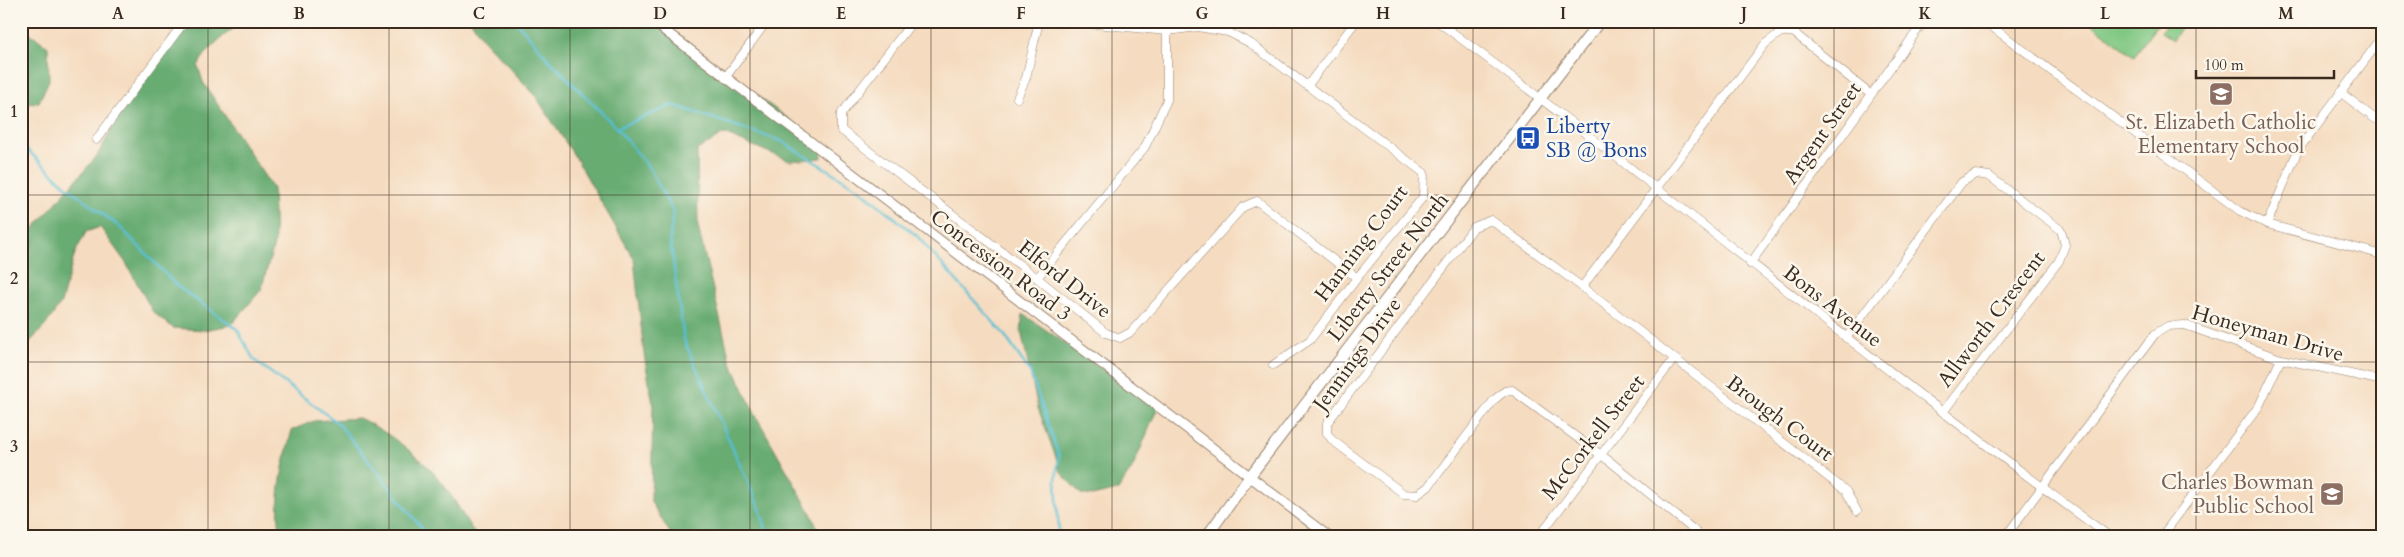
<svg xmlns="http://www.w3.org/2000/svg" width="2404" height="557" font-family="Cardo,serif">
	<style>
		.green { fill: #81c884; stroke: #5e7951 }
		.forest { fill: #68ac72; stroke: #526b48 }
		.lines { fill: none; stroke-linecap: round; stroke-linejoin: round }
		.stream { stroke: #56bed3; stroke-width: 2.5 }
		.minor-casing { stroke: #98826e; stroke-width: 9 }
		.tertiary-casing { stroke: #98826e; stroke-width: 11 }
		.secondary-casing { stroke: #98826e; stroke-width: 12 }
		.minor { stroke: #fff; stroke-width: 8 }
		.tertiary { stroke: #fff; stroke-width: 9 }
		.secondary { stroke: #fff; stroke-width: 10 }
		.grid { fill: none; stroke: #3b2a1e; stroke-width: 1; stroke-opacity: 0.55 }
		.labels { text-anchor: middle; stroke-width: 5; stroke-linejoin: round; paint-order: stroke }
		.education-label { font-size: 21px; fill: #785e54; stroke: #fbf7ec }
		.transit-label { font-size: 21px; fill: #164399; stroke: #fbf7ec; text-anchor: start }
		.street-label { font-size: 21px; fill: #3b2a1e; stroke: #fbf7ec }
		.neatline { fill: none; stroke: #3b2a1e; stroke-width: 2 }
		.grid-label { font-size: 16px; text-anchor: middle; font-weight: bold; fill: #3b2a1e }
	</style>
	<rect width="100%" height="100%" fill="#fbf7ec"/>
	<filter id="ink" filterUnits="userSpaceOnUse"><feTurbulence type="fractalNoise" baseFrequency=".02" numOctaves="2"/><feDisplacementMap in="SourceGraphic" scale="10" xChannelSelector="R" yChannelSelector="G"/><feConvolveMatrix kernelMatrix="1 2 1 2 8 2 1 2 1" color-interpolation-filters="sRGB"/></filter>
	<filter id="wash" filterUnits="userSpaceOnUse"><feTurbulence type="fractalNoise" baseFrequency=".0096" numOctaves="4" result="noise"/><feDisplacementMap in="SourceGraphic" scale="20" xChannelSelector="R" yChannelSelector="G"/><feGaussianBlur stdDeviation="1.12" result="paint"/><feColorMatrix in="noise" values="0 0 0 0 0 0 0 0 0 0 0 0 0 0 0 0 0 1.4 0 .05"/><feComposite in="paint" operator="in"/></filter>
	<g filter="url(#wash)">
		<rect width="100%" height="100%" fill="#f5dbbf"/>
		<!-- green -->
		<g class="green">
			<polygon points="2088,21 2160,21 2134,56"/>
			<polygon points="2169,21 2186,21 2173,40 2161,32"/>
		</g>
		<!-- forest -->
		<g class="forest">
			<path d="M 184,21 L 244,21 C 227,33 207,47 198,66 L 203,82 L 273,189 L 275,241 L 261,290 L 231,325 L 204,330 L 173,328 L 153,312 L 126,263 L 100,227 L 86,232 L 75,253 L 61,303 L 45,326 L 21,351 L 21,243 L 97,156 L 115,123 Z"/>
			<polygon points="471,21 656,21 821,143 822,158 790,161 724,134 697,150 698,227 730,360 755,414 812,515 820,536 672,536 651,502 653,404 644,354 634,259 577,160 535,95 482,38"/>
			<polygon points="21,32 29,32 48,47 49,80 39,102 23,105 21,104"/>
			<polygon points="1023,314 1158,407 1133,467 1118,490 1092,496 1081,494 1062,474 1038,408 1021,331"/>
			<path d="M 359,418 C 387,431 424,459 443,484 C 455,500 465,519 476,536 L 281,536 C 274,500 283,465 292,430 L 314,421 Z"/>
		</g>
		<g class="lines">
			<!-- stream -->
			<g class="stream">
				<polyline points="516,21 549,60 617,128 650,169 673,212 670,239 684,340 760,509 768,536"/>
				<polyline points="617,128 673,105 781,141 859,189 917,236 1003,333 1030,372 1059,456 1056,480 1059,536"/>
				<polyline points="21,144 66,186 121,228 177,286 237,329 254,360 339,424 428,536"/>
				<polyline points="21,518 28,536"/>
			</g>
		</g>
	</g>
	<g filter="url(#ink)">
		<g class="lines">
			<defs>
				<g id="minor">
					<polyline points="913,21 841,114 841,130 1037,278 1106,333 1120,338 1131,332 1243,207 1257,201 1357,278"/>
					<polyline points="1064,21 1167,31 1198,27 1228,32 1250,43 1424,173 1423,197 1357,278 1310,340 1273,365"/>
					<path d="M 1437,21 C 1664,188 1880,371 2109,536"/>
					<polyline points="1984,21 2240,211 2267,224 2383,255"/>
					<polyline points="725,78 767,21"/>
					<polyline points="1308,85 1356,21"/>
					<polyline points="2340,92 2374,118 2383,122"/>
					<polyline points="1017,98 1026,78 1039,21"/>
					<polyline points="96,140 185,21"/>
					<polyline points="2267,224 2298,150 2383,36"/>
					<polyline points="1750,264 1924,21"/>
					<polyline points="1037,278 1145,147 1167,100 1167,31"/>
					<polyline points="1582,287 1765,44 1781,32 1793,32 1870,94"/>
					<polyline points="1846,338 1962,182 1976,174 1989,176 2061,230 2065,245 2059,261 1943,412"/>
					<polyline points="1539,536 1674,359"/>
					<polyline points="1701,536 1612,463 1512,390 1505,391 1494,400 1428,487 1417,495 1404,494 1332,440 1327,433 1327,423 1474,227 1491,220 1582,287 1846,491 1857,511"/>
					<polyline points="2006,536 2155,334 2168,326 2185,325 2281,359 2383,381"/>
					<polyline points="2162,536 2259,406 2281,359"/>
				</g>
				<polyline id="tertiary" points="652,21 1328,536"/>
				<polyline id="secondary" points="1207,536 1250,476 1600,21"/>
			</defs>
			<!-- minor casing -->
			<use href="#minor" class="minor-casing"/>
			<!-- tertiary casing -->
			<use href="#tertiary" class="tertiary-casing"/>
			<!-- secondary casing -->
			<use href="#secondary" class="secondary-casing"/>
			<!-- minor -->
			<use href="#minor" class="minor"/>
			<!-- tertiary -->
			<use href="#tertiary" class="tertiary"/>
			<!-- secondary -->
			<use href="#secondary" class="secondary"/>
		</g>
	</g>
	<!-- grid -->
	<path class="grid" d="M 208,21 L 208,536M 389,21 L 389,536M 570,21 L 570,536M 750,21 L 750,536M 931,21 L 931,536M 1112,21 L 1112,536M 1292,21 L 1292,536M 1473,21 L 1473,536M 1654,21 L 1654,536M 1834,21 L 1834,536M 2015,21 L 2015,536M 2196,21 L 2196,536M 21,195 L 2383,195M 21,362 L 2383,362"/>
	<!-- icons -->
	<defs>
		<symbol id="school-square" viewBox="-11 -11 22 22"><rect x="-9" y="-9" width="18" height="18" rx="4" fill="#8d6e63" stroke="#fbf7ec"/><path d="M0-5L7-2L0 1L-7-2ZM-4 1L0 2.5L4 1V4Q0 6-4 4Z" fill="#fff"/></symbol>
		<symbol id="bus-square" viewBox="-11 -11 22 22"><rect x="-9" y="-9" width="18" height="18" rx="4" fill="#1a4fb4" stroke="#fbf7ec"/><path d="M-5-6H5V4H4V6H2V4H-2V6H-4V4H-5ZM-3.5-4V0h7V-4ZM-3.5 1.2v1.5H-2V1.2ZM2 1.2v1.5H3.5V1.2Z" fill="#fff"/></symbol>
	</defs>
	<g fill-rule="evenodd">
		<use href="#school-square" x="2207" y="80" width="28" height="28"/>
		<use href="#bus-square" x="1514" y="124" width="28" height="28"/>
		<use href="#school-square" x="2318" y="480" width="28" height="28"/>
	</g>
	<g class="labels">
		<!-- education labels -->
		<g class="education-label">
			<text x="2221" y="129">St. Elizabeth Catholic<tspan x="2221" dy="24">Elementary School</tspan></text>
			<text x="2314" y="489" text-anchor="end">Charles Bowman<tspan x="2314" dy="24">Public School</tspan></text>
		</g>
		<!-- transit labels -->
		<g class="transit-label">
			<text x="1546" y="133">Liberty<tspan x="1546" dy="24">SB @ Bons</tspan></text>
		</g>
		<!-- street labels -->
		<g class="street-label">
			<text transform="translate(1822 133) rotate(-55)" y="7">Argent Street</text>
			<text transform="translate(1361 243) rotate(-53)" y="7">Hanning Court</text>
			<text transform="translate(1001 265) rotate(37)" y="7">Concession Road 3</text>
			<text transform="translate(1388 267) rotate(-52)" y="7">Liberty Street North</text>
			<text transform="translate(1065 279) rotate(38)" y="7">Elford Drive</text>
			<text transform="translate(1833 306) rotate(38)" y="7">Bons Avenue</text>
			<text transform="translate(1991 319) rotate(-53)" y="7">Allworth Crescent</text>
			<text transform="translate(2268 333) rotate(16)" y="7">Honeyman Drive</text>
			<text transform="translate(1357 354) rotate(-54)" y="7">Jennings Drive</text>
			<text transform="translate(1780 418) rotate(37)" y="7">Brough Court</text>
			<text transform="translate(1593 437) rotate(-52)" y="7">McCorkell Street</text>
		</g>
	</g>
	<!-- margin -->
	<rect width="2404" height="557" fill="none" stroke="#fbf7ec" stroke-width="55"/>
	<!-- scale -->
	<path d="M2196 70v8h138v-8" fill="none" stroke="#3b2a1e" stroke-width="2.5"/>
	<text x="2204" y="70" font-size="15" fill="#3b2a1e" stroke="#fbf7ec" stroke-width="4" paint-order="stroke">100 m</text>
	<rect x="28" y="28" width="2348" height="502" class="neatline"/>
	<g class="grid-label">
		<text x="118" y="19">A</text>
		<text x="299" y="19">B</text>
		<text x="479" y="19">C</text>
		<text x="660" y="19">D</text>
		<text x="841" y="19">E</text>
		<text x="1021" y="19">F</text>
		<text x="1202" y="19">G</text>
		<text x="1383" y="19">H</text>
		<text x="1563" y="19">I</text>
		<text x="1744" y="19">J</text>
		<text x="1925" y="19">K</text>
		<text x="2105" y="19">L</text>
		<text x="2286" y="19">M</text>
		<text x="14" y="117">1</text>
		<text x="14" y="284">2</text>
		<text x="14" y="452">3</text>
	</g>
</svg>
